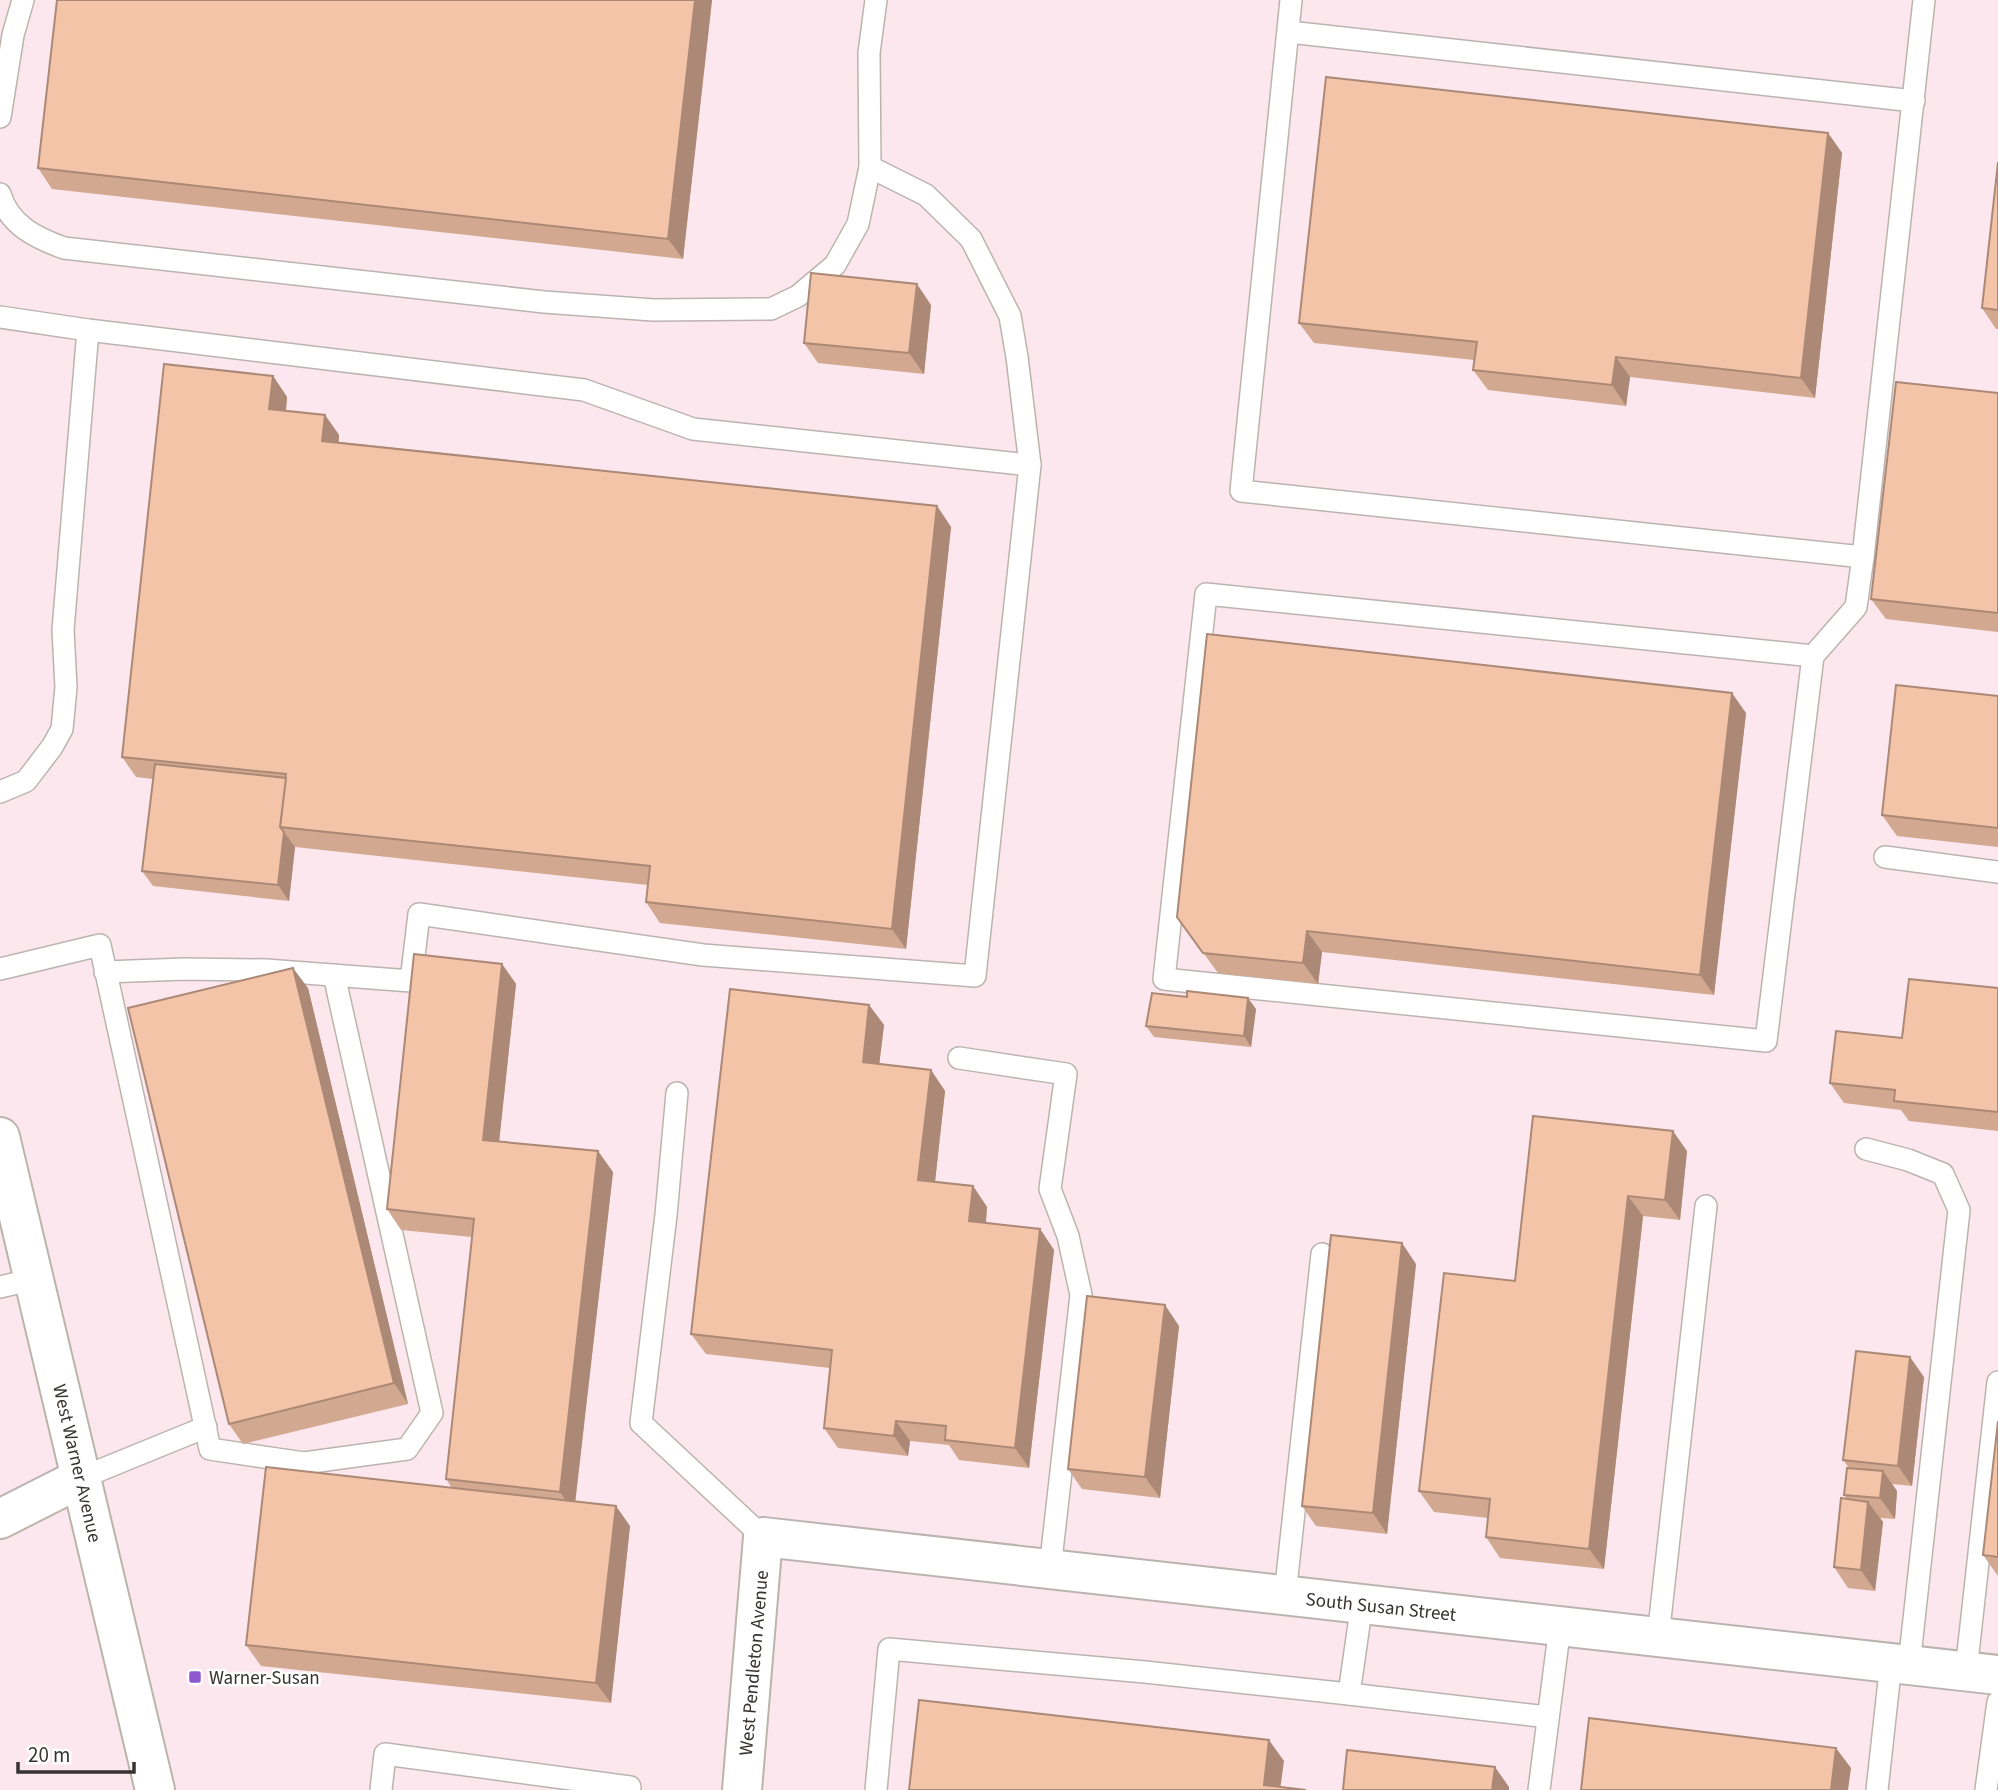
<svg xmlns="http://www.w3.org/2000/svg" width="1998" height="1790" font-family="'Source Sans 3',sans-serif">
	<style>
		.commercial { fill: #fce7ee }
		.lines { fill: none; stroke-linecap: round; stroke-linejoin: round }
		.lane-casing { stroke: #bbb4ae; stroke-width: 24 }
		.street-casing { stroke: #bbb4ae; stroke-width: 42 }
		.secondary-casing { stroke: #bbb4ae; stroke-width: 42 }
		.primary-casing { stroke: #bbb4ae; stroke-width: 42 }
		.lane { stroke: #fff; stroke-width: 21 }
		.street { stroke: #fff; stroke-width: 38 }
		.secondary { stroke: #fff; stroke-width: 38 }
		.primary { stroke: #fff; stroke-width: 38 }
		.wall { fill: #d2a990 }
		.shaded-wall { fill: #ab8976 }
		.building { fill: #f4c4a8; stroke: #ab8976; stroke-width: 2 }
		.poi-dot { fill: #8e57cf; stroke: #fff; stroke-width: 2.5 }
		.labels { text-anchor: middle; stroke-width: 5; stroke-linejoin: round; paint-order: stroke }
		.street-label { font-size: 19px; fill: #363330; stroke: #fff }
		.poi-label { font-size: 19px; fill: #363330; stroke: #fff; text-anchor: start }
	</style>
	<rect width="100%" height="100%" fill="#fdf6ef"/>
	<!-- commercial -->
	<rect class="commercial" x="0" y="0" width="1998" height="1790"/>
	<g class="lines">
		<defs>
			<g id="lane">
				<polyline points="1291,0 1241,491 1863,557 1924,0"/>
				<polyline points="1289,32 1914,101"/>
				<polyline points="0,117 13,35 23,0"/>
				<polyline points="870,167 926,195 971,239 1010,316 1017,357 1030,465"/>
				<path d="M 0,194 C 9,225 36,238 64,248 L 544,302 L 653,310 L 771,309 L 798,296 L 835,265 L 858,224 L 870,167 L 869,53 L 876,0"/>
				<polyline points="0,317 88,330 584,390 693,429 1030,465 975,976 703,955 419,914 411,981 266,970 184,969 105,972"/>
				<polyline points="1813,656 1206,594 1164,979 1766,1041 1813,656 1856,607 1863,557"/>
				<polyline points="0,792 26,781 52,747 62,729 66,687 63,630 88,330"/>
				<polyline points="1885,857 1998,872"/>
				<polyline points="0,969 100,945 210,1449 304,1463 407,1449 432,1413 334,975"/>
				<polyline points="959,1058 1066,1074 1050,1189 1068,1236 1081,1295 1050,1569"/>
				<polyline points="677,1093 666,1215 641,1423 763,1537"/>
				<polyline points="1866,1149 1908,1160 1943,1174 1959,1210 1909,1665"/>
				<polyline points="0,1287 34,1279"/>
				<polyline points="81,1478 206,1427"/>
				<polyline points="1285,1595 1322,1254"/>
				<polyline points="1658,1637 1706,1206"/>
				<polyline points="1966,1671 1998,1382"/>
				<polyline points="1349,1694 1548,1717"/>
				<polyline points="381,1790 385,1754 630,1787"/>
				<polyline points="876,1790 889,1649 1145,1672 1349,1694 1362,1603"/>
				<polyline points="1539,1790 1560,1626"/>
				<polyline points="1877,1790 1891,1663"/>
				<polyline points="1986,1790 1998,1702"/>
			</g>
			<polyline id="street" points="742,1790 763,1537 1998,1675"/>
			<polyline id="secondary" points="0,1519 81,1478"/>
			<polyline id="primary" points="0,1137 155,1790"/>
		</defs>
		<!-- lane casing -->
		<use href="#lane" class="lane-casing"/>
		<!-- street casing -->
		<use href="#street" class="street-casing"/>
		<!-- secondary casing -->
		<use href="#secondary" class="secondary-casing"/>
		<!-- primary casing -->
		<use href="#primary" class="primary-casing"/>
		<!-- lane -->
		<use href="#lane" class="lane"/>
		<!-- street -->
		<use href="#street" class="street"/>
		<!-- secondary -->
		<use href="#secondary" class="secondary"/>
		<!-- primary -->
		<use href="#primary" class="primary"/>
	</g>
	<!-- wall -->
	<g class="wall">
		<polygon points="57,0 712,0 683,259 52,189 38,168"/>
		<polygon points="1828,133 1842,153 1815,398 1630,377 1626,406 1488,390 1473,370 1474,360 1314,343 1299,323"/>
		<polygon points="1998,162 1998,329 1996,329 1982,308"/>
		<polygon points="931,305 924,374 818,363 804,343"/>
		<polygon points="273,376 287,397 286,411 325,415 339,435 339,442 937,506 951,527 906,949 660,923 646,902 648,885 295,847 289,901 153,886 142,871 153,779 136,777 122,757"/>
		<polygon points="1998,393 1998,632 1886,619 1871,599"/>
		<polygon points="1998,696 1998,847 1897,836 1882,815"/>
		<polygon points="1746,713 1714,995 1322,952 1318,984 1218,973 1177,917"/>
		<polygon points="502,964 516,984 499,1142 613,1172 575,1501 630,1526 611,1703 261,1666 246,1645 452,1488 446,1479 472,1237 401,1230 387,1209"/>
		<polygon points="308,988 408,1404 243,1444 229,1424"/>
		<polygon points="1998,988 1998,1131 1909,1121 1901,1110 1844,1103 1830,1083 1902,1038"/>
		<polygon points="1187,997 1256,1009 1251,1047 1154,1037 1146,1026"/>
		<polygon points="869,1005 884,1025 879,1064 931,1070 945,1091 935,1182 973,1186 987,1207 986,1223 1040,1229 1054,1250 1029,1468 959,1460 949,1445 910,1441 908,1456 838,1448 824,1428 830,1368 706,1354 691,1334"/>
		<polygon points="1687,1151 1680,1220 1643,1216 1604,1569 1500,1558 1486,1537 1488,1518 1434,1512 1419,1491 1515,1281"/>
		<polygon points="1416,1264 1387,1534 1316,1526 1302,1506"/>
		<polygon points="1179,1326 1160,1498 1082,1489 1068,1469"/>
		<polygon points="1924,1377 1912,1486 1892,1484 1897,1491 1895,1519 1880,1518 1883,1522 1875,1591 1848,1588 1834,1567 1847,1499 1844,1495 1849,1468 1843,1460"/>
		<polygon points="1998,1421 1998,1576 1983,1555"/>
	</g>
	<!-- shaded-wall -->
	<g class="shaded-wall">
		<polygon points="695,0 712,0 683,259 668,239"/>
		<polygon points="1828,133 1842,153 1815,398 1801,378"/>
		<polygon points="917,284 931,305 924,374 909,353"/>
		<polygon points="1616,357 1630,377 1626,406 1612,385"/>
		<polygon points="273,376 287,397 284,430 269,409"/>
		<polygon points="325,415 339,435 337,461 322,441"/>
		<polygon points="937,506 951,527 906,949 892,929"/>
		<polygon points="1732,693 1746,713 1714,995 1700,975"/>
		<polygon points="284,832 295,847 289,901 278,885"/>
		<polygon points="1307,931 1322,952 1318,984 1303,963"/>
		<polygon points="502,964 516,984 497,1161 483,1140"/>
		<polygon points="293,968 308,988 408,1404 394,1383"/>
		<polygon points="1248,998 1256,1009 1251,1047 1244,1036"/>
		<polygon points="869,1005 884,1025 877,1083 863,1062"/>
		<polygon points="931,1070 945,1091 933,1200 918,1180"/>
		<polygon points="1673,1131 1687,1151 1680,1220 1665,1200"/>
		<polygon points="598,1151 613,1172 574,1513 560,1492"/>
		<polygon points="973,1186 987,1207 984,1242 969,1221"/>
		<polygon points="1628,1196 1643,1216 1604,1569 1589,1549"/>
		<polygon points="1040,1229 1054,1250 1029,1468 1015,1448"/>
		<polygon points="1402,1243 1416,1264 1387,1534 1373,1513"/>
		<polygon points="1165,1305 1179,1326 1160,1498 1145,1477"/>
		<polygon points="1910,1357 1924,1377 1912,1486 1898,1466"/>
		<polygon points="896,1421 910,1441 908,1456 894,1436"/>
		<polygon points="1883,1471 1897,1491 1895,1519 1880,1498"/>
		<polygon points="1868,1502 1883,1522 1875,1591 1861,1570"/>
		<polygon points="616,1506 630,1526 611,1703 596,1683"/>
		<polygon points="1269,1740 1284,1761 1280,1790 1264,1785"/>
		<polygon points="1836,1748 1851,1768 1848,1790 1831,1790"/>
		<polygon points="1495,1767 1509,1787 1509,1790 1492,1790"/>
	</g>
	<!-- building -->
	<g class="building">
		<polygon points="57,0 695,0 668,239 38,168"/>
		<polygon points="1326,77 1828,133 1801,378 1616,357 1612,385 1473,370 1477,342 1299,323"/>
		<polygon points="1998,162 1998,310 1982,308"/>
		<polygon points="811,273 917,284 909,353 804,343"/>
		<polygon points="164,364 273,376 269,409 325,415 322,441 937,506 892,929 646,902 650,866 280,827 286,774 122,757"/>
		<polygon points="1896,382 1998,393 1998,613 1871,599"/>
		<polygon points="1207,634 1732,693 1700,975 1307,931 1303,963 1203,953 1177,917"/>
		<polygon points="1896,685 1998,696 1998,828 1882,815"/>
		<polygon points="155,764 286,778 280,827 284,832 278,885 142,871"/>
		<polygon points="414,954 502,964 483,1140 598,1151 560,1492 446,1479 474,1219 387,1209"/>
		<polygon points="293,968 394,1383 229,1424 128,1008"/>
		<polygon points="1909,979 1998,988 1998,1112 1894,1101 1895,1090 1830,1083 1836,1031 1902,1038"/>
		<polygon points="730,989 869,1005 863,1062 931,1070 918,1180 973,1186 969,1221 1040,1229 1015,1448 945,1440 946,1426 896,1421 894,1436 824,1428 832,1350 691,1334"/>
		<polygon points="1187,991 1248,998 1244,1036 1146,1026 1152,993 1187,997"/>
		<polygon points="1533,1116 1673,1131 1665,1200 1628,1196 1589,1549 1486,1537 1490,1499 1419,1491 1444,1273 1515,1281"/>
		<polygon points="1331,1235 1402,1243 1373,1513 1302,1506"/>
		<polygon points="1087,1296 1165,1305 1145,1477 1068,1469"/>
		<polygon points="1856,1351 1910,1357 1898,1466 1843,1460"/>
		<polygon points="1998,1421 1998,1557 1983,1555"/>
		<polygon points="266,1467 616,1506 596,1683 246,1645"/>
		<polygon points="1847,1468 1883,1471 1880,1498 1844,1495"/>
		<polygon points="1841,1498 1868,1502 1861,1570 1834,1567"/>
		<polygon points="919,1700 1269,1740 1264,1785 1306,1790 909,1790"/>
		<polygon points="1589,1718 1836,1748 1831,1790 1581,1790"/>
		<polygon points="1347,1750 1495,1767 1492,1790 1343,1790"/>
	</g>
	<!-- markers -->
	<rect class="poi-dot" x="188" y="1670" width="14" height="14" rx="3.5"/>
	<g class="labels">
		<!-- street labels -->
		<g class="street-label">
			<text transform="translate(78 1463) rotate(77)" y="7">West Warner Avenue</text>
			<text transform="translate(1381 1606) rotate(6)" y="7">South Susan Street</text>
			<text transform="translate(753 1663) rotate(-85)" y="7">West Pendleton Avenue</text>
		</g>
		<!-- poi labels -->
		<g class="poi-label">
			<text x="209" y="1684">Warner-Susan</text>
		</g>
	</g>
	<!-- scale -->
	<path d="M18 1762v10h116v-10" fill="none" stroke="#363330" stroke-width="3.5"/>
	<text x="28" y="1762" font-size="21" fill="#363330" stroke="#ffffff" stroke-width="5" paint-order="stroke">20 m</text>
</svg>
